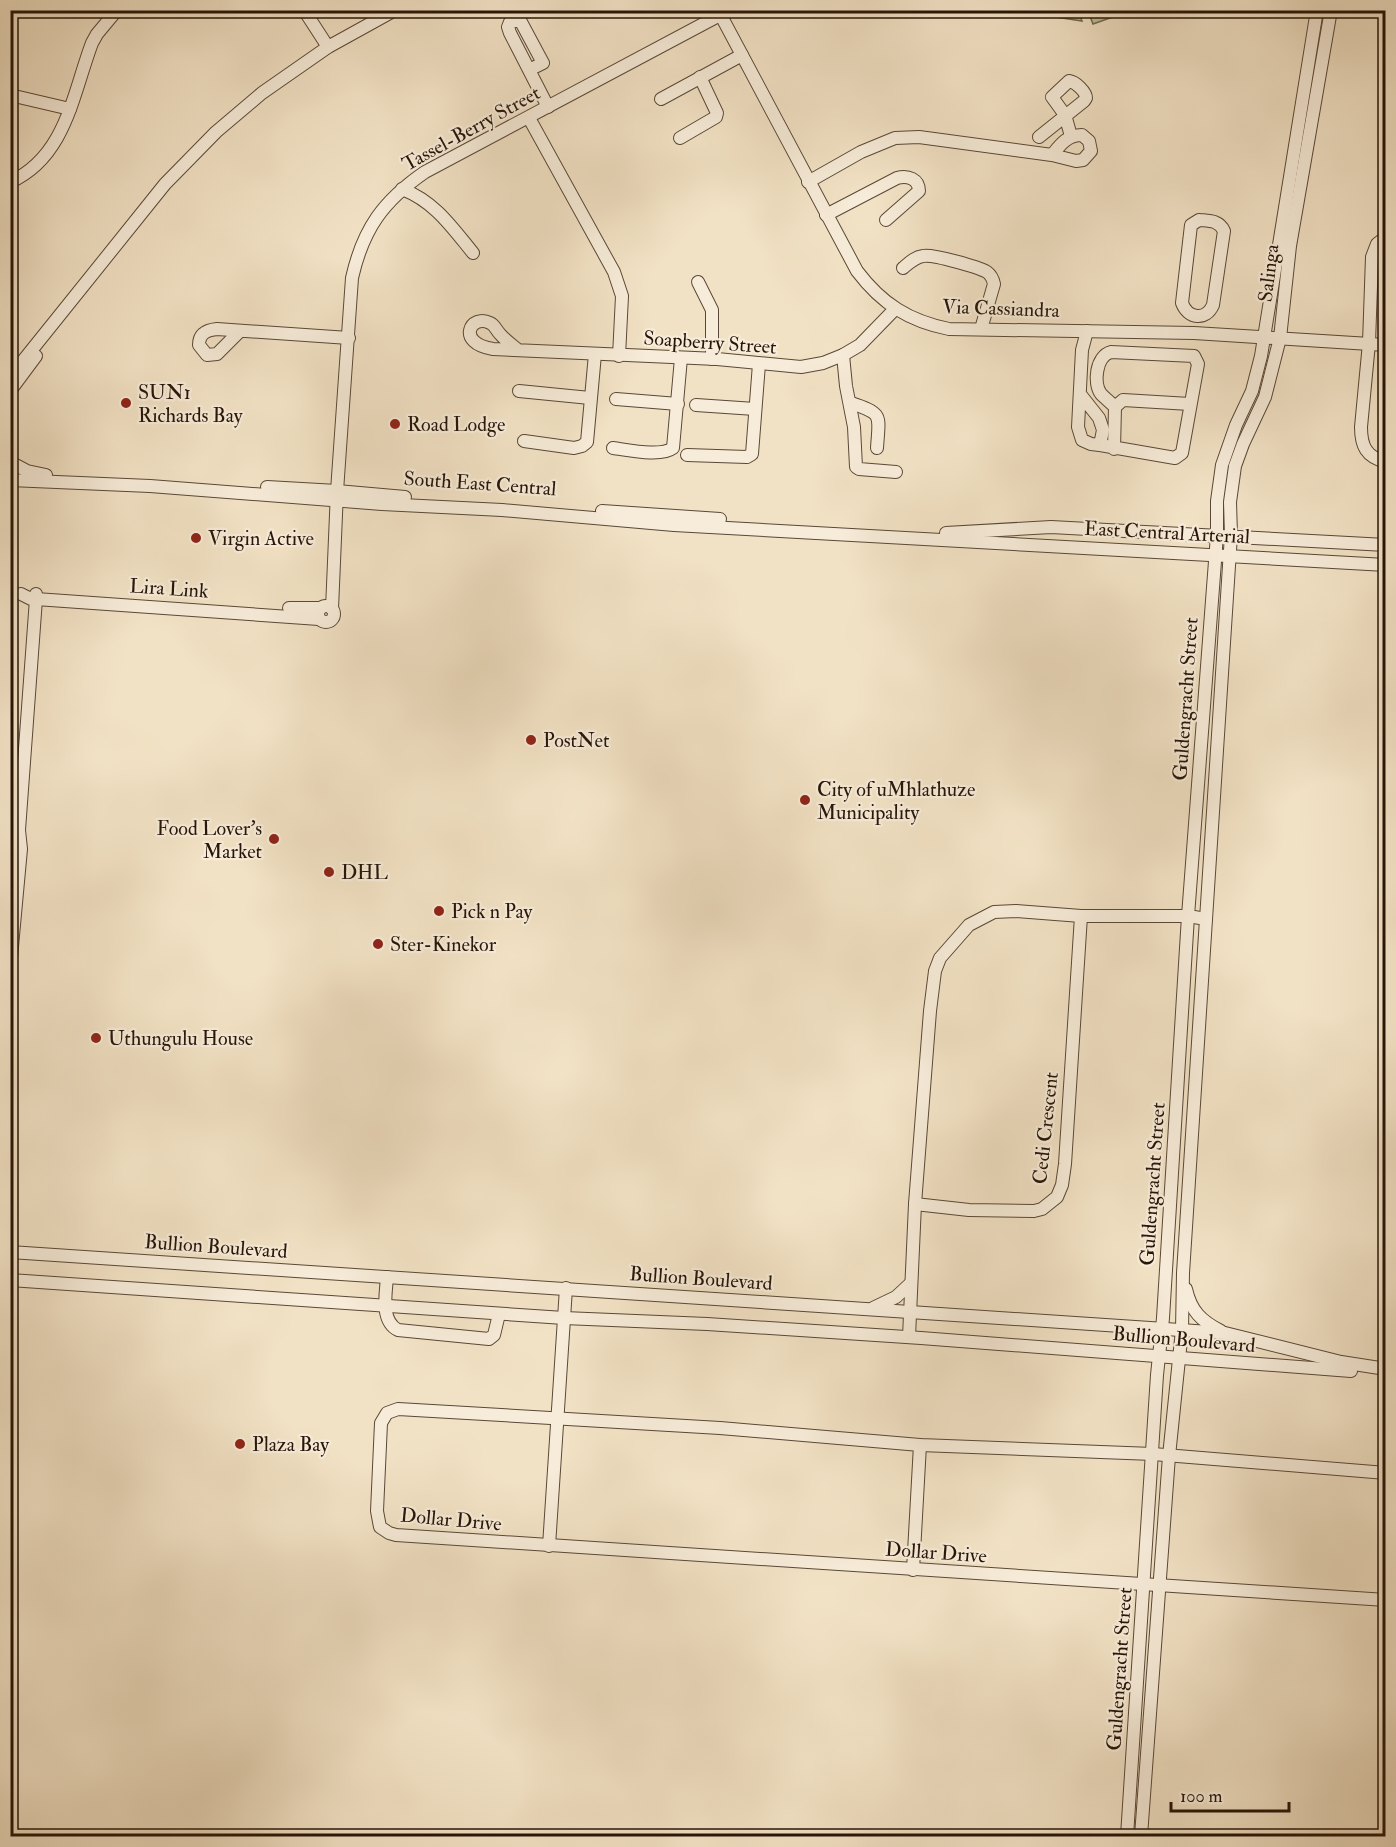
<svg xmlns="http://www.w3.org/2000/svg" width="1396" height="1847" font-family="'IM FELL Double Pica',serif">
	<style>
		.green { fill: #bdc293; stroke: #726b4e; stroke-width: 1.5 }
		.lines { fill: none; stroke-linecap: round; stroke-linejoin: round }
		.minor-casing { stroke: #594837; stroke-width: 14 }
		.minor { stroke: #f7ecd9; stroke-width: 12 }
		.poi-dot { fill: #8f2418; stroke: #f7ecd9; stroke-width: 2 }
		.labels { text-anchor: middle; stroke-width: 4.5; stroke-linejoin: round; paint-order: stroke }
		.street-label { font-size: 20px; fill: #261408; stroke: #f7ecd9 }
		.poi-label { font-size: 20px; fill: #261408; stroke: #f7ecd9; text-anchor: start }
	</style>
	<rect width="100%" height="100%" fill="#f2e2c5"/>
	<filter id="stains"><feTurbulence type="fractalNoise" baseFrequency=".00333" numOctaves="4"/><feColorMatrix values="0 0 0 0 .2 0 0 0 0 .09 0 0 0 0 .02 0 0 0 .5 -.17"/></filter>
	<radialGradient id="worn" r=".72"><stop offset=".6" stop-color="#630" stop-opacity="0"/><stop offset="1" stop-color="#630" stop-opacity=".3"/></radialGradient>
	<!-- green -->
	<g class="green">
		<polygon points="1016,11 1078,11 1082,21"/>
		<polygon points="1127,11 1127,12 1093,24 1088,11"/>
	</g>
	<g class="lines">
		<defs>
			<g id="minor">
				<polyline points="304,10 328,47"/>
				<path d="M 718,10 L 857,271 C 882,304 909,321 949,329 L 1194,333 L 1386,345"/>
				<polyline points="529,70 543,63 520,20 510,22 508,27 510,33 548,107"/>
				<polyline points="10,95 70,109"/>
				<polyline points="661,99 742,55"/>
				<polyline points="529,118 614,272 622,296 619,356"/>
				<path d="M 1039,137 L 1084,101 L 1086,98 C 1086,92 1076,82 1069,81 L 1052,97 L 1065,115 L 1071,136"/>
				<polyline points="680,138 716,117 717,113 700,77"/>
				<path d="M 10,182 C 66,157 73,93 92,43 L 97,34 L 117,10"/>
				<path d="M 808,182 L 861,152 L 895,138 L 919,137 L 1052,155 L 1076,161 L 1083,160 L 1091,151 L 1089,141 L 1082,135 C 1067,135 1060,145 1052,155"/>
				<path d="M 402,189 C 435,202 451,226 473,253"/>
				<path d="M 826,215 L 897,178 C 908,175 919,179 919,191 L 886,220"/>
				<path d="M 1199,220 C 1209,221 1219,220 1224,231 L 1213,305 C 1206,321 1188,319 1182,303 L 1191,225 Z"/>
				<path d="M 1386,237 L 1377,244 L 1372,257 L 1369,343 L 1361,427 C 1361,446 1366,457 1386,462"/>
				<path d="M 903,268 C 909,263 915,257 923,256 C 933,254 978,267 987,272 C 991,275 993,279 994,284 L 981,329"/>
				<polyline points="698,282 712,310 712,359"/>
				<path d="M 240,331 L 217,354 L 207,355 L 199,345 C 199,333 207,330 217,329 L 349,338"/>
				<path d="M 518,350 C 512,345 505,340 500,334 C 496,330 495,325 490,323 C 471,313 455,343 493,349 L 717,359 L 801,367 L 823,363 L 843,355 L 860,345 L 895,309"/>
				<polyline points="843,355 846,386 854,427 856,467 859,469 896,472"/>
				<polyline points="10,377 165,184 216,132 262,93 328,47 395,10"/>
				<polyline points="10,391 36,356"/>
				<polyline points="519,391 590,398"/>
				<polyline points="1080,394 1099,418 1103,430 1100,445 1091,444 1082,440 1078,427 1082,350 1087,331"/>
				<polyline points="616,399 678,404"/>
				<path d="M 851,403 C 884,414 879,415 877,448"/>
				<polyline points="696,405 755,409"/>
				<polyline points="1115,407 1123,400 1190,404"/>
				<polyline points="524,441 574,448 582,446 587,442 595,354"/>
				<path d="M 1100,445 L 1175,458 L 1182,453 L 1198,364 L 1194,356 L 1111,352 C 1096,356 1093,383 1101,394 C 1105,398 1111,403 1115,407 L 1114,449"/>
				<path d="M 613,448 C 629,450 661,457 673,448 L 681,358"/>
				<polyline points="687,455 747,457 752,454 759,364"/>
				<polyline points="10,462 27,471 46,475"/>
				<polyline points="10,480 150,486 382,504 502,510 674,525 1386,565"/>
				<polyline points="267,487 337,491 405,497"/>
				<polyline points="602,511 720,519"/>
				<polyline points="946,533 1051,527 1386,545"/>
				<polyline points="21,594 31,599 36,599 36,594"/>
				<circle cx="326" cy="614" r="8"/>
				<polyline points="289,608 321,608"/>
				<path d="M 332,609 L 337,491 L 352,278 C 363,229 383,201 425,172 L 720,15"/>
				<polyline points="10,968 21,849 19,830 36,599 319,619"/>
				<polyline points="915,1204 969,1210 1034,1211 1042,1209 1057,1197 1062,1185 1065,1164 1081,916"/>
				<polyline points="10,1252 1225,1333 1341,1362 1386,1369"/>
				<path d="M 387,1277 C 386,1293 380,1321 398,1330 L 489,1339 L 494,1335 L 499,1314"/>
				<polyline points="10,1280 564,1318 707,1324 921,1338 1351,1371"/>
				<path d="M 1186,1289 C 1191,1311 1201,1321 1221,1331"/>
				<polyline points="873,1308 896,1297 911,1283"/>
				<polyline points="909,1337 915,1204 930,1011 935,971 940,958 969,925 994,912 1016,911 1081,916 1188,916 1206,919"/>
				<polyline points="1386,1473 1153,1454 920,1445 720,1428 398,1409 387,1413 381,1423 377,1511 380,1527 389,1533 396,1535 1386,1600"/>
				<polyline points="549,1546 566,1288"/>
				<polyline points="913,1570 920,1445"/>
				<polyline points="1127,1836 1157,1375 1163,1318 1188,916 1217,535 1217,501 1222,465 1236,425 1252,391 1261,356 1317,10"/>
				<polyline points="1141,1836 1169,1456 1182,1330 1183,1273 1231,535 1230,502 1235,466 1243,444 1265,397 1280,338 1290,246 1331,10"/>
			</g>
		</defs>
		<!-- minor casing -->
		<use href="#minor" class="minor-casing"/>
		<!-- minor -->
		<use href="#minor" class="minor"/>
	</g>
	<!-- markers -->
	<g class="poi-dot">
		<circle cx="126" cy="403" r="6"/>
		<circle cx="395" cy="424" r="6"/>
		<circle cx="196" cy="538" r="6"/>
		<circle cx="531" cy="740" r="6"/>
		<circle cx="805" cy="800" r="6"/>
		<circle cx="274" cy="839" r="6"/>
		<circle cx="329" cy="872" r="6"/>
		<circle cx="439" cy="911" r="6"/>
		<circle cx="378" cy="944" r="6"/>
		<circle cx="96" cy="1038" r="6"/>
		<circle cx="240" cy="1444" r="6"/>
	</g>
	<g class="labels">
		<!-- street labels -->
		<g class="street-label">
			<text transform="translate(471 128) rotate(-29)" y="7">Tassel-Berry Street</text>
			<text transform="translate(1268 273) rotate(-83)" y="7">Salinga</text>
			<text transform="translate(1001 308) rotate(2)" y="7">Via Cassiandra</text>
			<text transform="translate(710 342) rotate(4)" y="7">Soapberry Street</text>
			<text transform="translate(480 483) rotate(4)" y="7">South East Central</text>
			<text transform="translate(1167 532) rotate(3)" y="7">East Central Arterial</text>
			<text transform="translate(169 588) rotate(4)" y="7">Lira Link</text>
			<text transform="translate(1185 699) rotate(-86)" y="7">Guldengracht Street</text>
			<text transform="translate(1045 1128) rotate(-84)" y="7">Cedi Crescent</text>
			<text transform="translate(1152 1184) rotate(-86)" y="7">Guldengracht Street</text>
			<text transform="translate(216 1246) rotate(4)" y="7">Bullion Boulevard</text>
			<text transform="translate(701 1278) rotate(4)" y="7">Bullion Boulevard</text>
			<text transform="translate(1184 1339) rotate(5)" y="7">Bullion Boulevard</text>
			<text transform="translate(451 1519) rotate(5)" y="7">Dollar Drive</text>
			<text transform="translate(936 1552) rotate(4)" y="7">Dollar Drive</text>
			<text transform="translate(1119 1669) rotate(-86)" y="7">Guldengracht Street</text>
		</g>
		<!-- poi labels -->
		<g class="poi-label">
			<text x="138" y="399">SUN1<tspan x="138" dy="23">Richards Bay</tspan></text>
			<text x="407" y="431">Road Lodge</text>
			<text x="208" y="545">Virgin Active</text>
			<text x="543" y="747">PostNet</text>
			<text x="817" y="796">City of uMhlathuze<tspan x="817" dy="23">Municipality</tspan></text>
			<text x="262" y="835" text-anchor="end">Food Lover's<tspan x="262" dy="23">Market</tspan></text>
			<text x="341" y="879">DHL</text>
			<text x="451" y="918">Pick n Pay</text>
			<text x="390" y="951">Ster-Kinekor</text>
			<text x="108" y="1045">Uthungulu House</text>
			<text x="252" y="1451">Plaza Bay</text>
		</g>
	</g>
	<!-- margin -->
	<rect width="1396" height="1847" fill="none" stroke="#f2e2c5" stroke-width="36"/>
	<rect x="12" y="12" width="1372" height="1823" fill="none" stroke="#261408" stroke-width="3"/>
	<rect x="18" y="18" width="1360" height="1811" fill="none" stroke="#261408" stroke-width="1.5"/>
	<!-- scale -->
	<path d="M1171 1802v9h118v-9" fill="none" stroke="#261408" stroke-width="3"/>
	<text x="1180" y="1802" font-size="18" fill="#261408" stroke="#f7ecd9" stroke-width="4.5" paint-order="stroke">100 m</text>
	<rect width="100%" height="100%" filter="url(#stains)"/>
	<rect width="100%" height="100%" fill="url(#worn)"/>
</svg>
